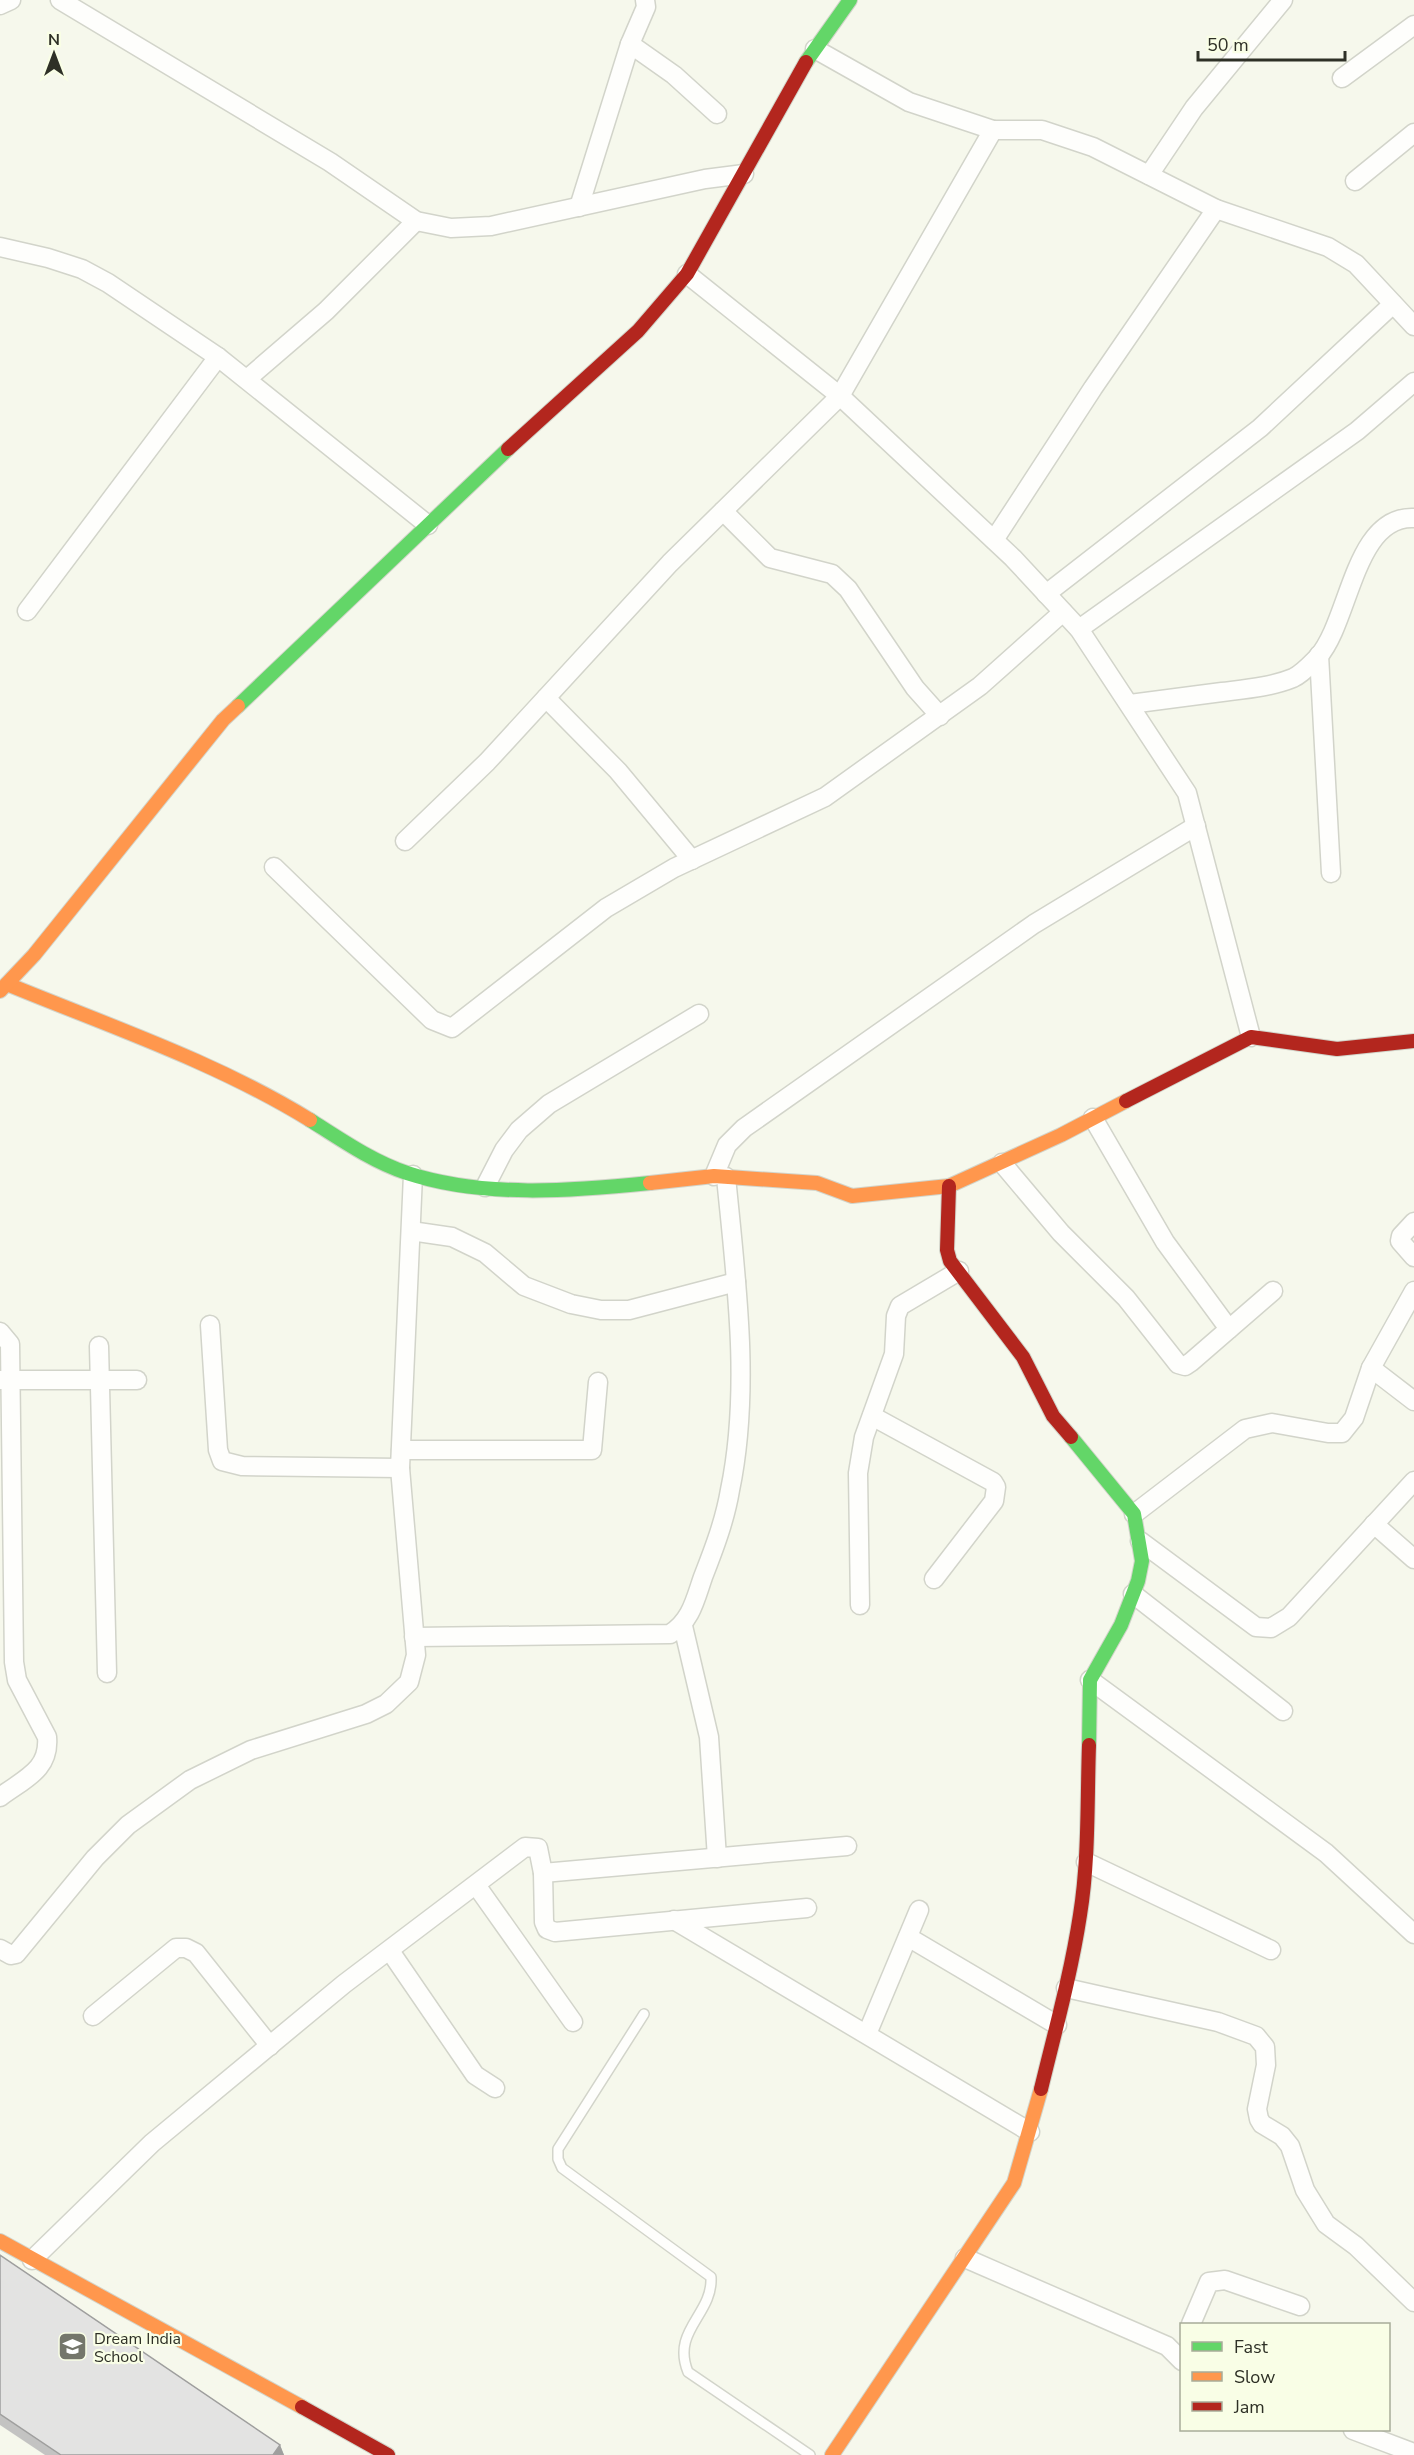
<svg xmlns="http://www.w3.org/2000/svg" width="1414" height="2455" font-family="'Nunito Sans',sans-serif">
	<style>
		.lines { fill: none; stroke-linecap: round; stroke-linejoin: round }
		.lane-casing { stroke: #d2d4ca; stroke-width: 12 }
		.street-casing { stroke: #d2d4ca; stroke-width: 21 }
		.fast-casing { stroke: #d2d4ca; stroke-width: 16 }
		.slow-casing { stroke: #d2d4ca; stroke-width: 16 }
		.jam-casing { stroke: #d2d4ca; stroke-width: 16 }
		.lane { stroke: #fefefc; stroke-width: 9 }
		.street { stroke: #fefefc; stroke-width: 18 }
		.fast { stroke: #63d668; stroke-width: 14 }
		.slow { stroke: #ff974d; stroke-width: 14 }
		.jam { stroke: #b3261e; stroke-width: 14 }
		.wall { fill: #c3c3c2 }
		.shaded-wall { fill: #9f9f9e }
		.building { fill: #e3e3e2; stroke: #9f9f9e; stroke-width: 1.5 }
		.labels { text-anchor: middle; stroke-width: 4.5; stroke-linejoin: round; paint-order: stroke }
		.poi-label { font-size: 16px; fill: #2e3026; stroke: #f9fee6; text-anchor: start }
	</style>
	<rect width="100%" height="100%" fill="#f6f8ec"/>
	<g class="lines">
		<defs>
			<path id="lane" d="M 644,2014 L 558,2149 L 558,2159 L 562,2168 L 711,2277 C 713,2315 671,2330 688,2372 L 810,2455"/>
			<g id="street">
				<polyline points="60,0 330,162 416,221 451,228 491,226 705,179 744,174"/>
				<polyline points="0,5 11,0"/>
				<polyline points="630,44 674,75 717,114"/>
				<polyline points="815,49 909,102 993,130 1042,130 1093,147 1216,209 1328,247 1356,264 1414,326"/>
				<polyline points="1342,78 1414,25"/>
				<polyline points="1149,175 1194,108 1283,0"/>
				<polyline points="1355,181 1414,133"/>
				<polyline points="579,207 630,44 646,7 645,0"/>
				<polyline points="0,247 48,258 82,269 108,283 218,357 428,525"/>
				<polyline points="687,274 840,396 1013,558 1079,629 1187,793 1251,1037"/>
				<polyline points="247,379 326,311 416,221"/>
				<polyline points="723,511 770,558 832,574 848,589 915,688 940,716"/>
				<polyline points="994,540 1093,388 1216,209"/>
				<polyline points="1046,594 1260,428 1393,304"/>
				<polyline points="27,611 218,357"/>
				<polyline points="1079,629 1357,431 1414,382"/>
				<polyline points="1319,655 1331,873"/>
				<polyline points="546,698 618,771 692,860"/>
				<path d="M 1130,704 C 1161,700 1191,696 1222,692 C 1246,689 1271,687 1293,678 C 1302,674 1311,664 1318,657 C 1350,621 1354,515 1414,518"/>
				<polyline points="405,841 487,762 670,563 840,396 993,130"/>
				<polyline points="274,867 432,1020 452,1028 606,908 674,868 825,797 980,686 1063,612"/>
				<polyline points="1093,1118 1165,1242 1229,1329"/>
				<polyline points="1002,1163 1061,1233 1126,1298 1178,1364 1185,1366 1191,1362 1273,1291"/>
				<polyline points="714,1176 727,1145 744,1128 1034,924 1196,826"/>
				<polyline points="485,1187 504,1150 519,1130 549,1104 699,1014"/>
				<polyline points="1414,1222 1401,1236 1400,1241 1414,1257"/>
				<polyline points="411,1231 452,1237 485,1253 524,1286 571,1304 601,1310 629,1310 736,1282"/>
				<polyline points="210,1325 218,1450 222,1461 242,1466 400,1468 413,1175"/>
				<path d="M 0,1332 L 10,1344 L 14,1662 L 17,1680 L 47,1737 C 50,1770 24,1779 0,1797"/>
				<polyline points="99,1346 107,1673"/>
				<polyline points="1371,1368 1414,1401"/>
				<polyline points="0,1380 137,1380"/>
				<polyline points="872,1416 993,1482 996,1487 994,1501 934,1579"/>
				<polyline points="401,1450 592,1450 598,1382"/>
				<polyline points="1134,1514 1245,1429 1272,1423 1328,1433 1342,1433 1354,1418 1371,1368 1414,1291"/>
				<polyline points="1374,1524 1414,1559"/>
				<polyline points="1140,1541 1256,1627 1271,1628 1289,1617 1414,1481"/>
				<polyline points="1133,1594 1283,1711"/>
				<polyline points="860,1605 858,1473 864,1437 894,1354 896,1316 900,1306 959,1271"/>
				<polyline points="683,1626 709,1737 717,1858"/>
				<path d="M 414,1637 L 670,1634 C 691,1621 695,1600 703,1577 C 714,1549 725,1520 730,1490 C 751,1389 736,1279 726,1177"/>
				<polyline points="1090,1680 1326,1853 1414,1934"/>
				<polyline points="1086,1862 1271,1950"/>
				<polyline points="543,1873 544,1922 547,1929 555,1932 807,1908"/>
				<polyline points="476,1885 573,2022"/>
				<polyline points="674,1920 1030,2132"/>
				<polyline points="908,1937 1057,2025"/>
				<polyline points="0,1949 11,1955 16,1954 95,1858 128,1825 190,1780 251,1750 366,1714 386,1704 409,1682 416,1655 400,1468"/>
				<polyline points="390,1951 475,2075 495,2088"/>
				<polyline points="1066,1988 1218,2022 1256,2036 1265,2047 1266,2065 1257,2109 1259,2119 1262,2124 1282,2136 1290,2146 1305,2190 1326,2224 1356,2246 1414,2302"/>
				<polyline points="93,2016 176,1948 186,1948 196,1953 270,2046"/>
				<polyline points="867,2034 919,1910"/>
				<polyline points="965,2258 1167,2346 1182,2361"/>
				<polyline points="32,2260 152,2143 344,1984 525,1847 538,1848 543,1873 847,1846"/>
				<polyline points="1191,2324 1209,2282 1225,2280 1300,2306"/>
				<polyline points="1353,2430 1414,2453"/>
			</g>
			<g id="fast">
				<polyline points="806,62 850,0"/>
				<polyline points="238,706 508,449"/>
				<path d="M 310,1120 C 340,1139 373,1162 407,1173 C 483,1198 572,1191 650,1183"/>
				<polyline points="1071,1437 1134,1514 1142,1561 1138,1581 1121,1625 1090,1680 1089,1745"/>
			</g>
			<g id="slow">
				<path d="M 7,984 C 109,1026 216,1062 310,1120"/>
				<polyline points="0,991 34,955 223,720 238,706"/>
				<polyline points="650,1183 714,1176 817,1183 852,1196 949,1186 1061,1135 1126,1101"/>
				<polyline points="0,2241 302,2407"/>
				<polyline points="832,2455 1014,2183 1041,2089"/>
			</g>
			<g id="jam">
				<polyline points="508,449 638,331 687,274 806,62"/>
				<polyline points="1126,1101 1251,1037 1337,1049 1414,1041"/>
				<polyline points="949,1186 947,1250 950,1261 1023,1357 1053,1416 1071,1437"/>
				<path d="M 1041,2089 C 1055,2031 1071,1974 1080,1915 C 1089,1859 1087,1802 1089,1745"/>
				<polyline points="302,2407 388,2455"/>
			</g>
		</defs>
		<!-- lane casing -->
		<use href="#lane" class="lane-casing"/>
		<!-- street casing -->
		<use href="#street" class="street-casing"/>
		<!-- fast casing -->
		<use href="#fast" class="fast-casing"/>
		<!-- slow casing -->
		<use href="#slow" class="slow-casing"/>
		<!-- jam casing -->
		<use href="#jam" class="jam-casing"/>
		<!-- lane -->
		<use href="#lane" class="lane"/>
		<!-- street -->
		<use href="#street" class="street"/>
		<!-- fast -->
		<use href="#fast" class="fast"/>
		<!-- slow -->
		<use href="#slow" class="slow"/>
		<!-- jam -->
		<use href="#jam" class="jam"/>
	</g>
	<!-- wall -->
	<polygon class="wall" points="0,2255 280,2445 284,2455 45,2455 0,2425"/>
	<!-- shaded-wall -->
	<polygon class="shaded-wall" points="280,2445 284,2455 273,2455"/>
	<!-- building -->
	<polygon class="building" points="0,2255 280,2445 273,2455 61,2455 0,2414"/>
	<!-- icons -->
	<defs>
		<symbol id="school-square" viewBox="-11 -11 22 22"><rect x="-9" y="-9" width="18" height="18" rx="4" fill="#74766b" stroke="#f9fee6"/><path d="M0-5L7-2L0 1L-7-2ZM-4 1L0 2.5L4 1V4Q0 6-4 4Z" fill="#fff"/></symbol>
	</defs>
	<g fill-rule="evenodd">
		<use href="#school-square" x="56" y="2330" width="33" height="33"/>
	</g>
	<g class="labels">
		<!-- poi labels -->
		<g class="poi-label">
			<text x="94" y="2344">Dream India<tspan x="94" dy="18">School</tspan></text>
		</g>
	</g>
	<!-- legend -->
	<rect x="1180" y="2323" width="210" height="108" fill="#f9fee6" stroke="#a8ac99" stroke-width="1.5"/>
	<rect x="1192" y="2342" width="30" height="9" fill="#63d668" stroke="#a8ac99" stroke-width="1.5"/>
	<text x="1234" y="2353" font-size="18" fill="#2e3026">Fast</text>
	<rect x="1192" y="2372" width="30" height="9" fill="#ff974d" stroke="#a8ac99" stroke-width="1.5"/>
	<text x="1234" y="2383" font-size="18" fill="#2e3026">Slow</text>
	<rect x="1192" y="2402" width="30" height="9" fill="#b3261e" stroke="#a8ac99" stroke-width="1.5"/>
	<text x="1234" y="2413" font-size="18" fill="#2e3026">Jam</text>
	<!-- north arrow -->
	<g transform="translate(54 54)" stroke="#f9fee6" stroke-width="4.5" paint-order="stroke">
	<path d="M0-4.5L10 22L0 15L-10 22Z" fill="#2e3026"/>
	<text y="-9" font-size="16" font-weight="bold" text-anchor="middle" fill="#2e3026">N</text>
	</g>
	<!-- scale -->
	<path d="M1198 51v9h147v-9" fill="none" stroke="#2e3026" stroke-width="3"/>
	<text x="1207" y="51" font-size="18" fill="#2e3026" stroke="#f9fee6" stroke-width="4.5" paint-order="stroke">50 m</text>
</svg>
